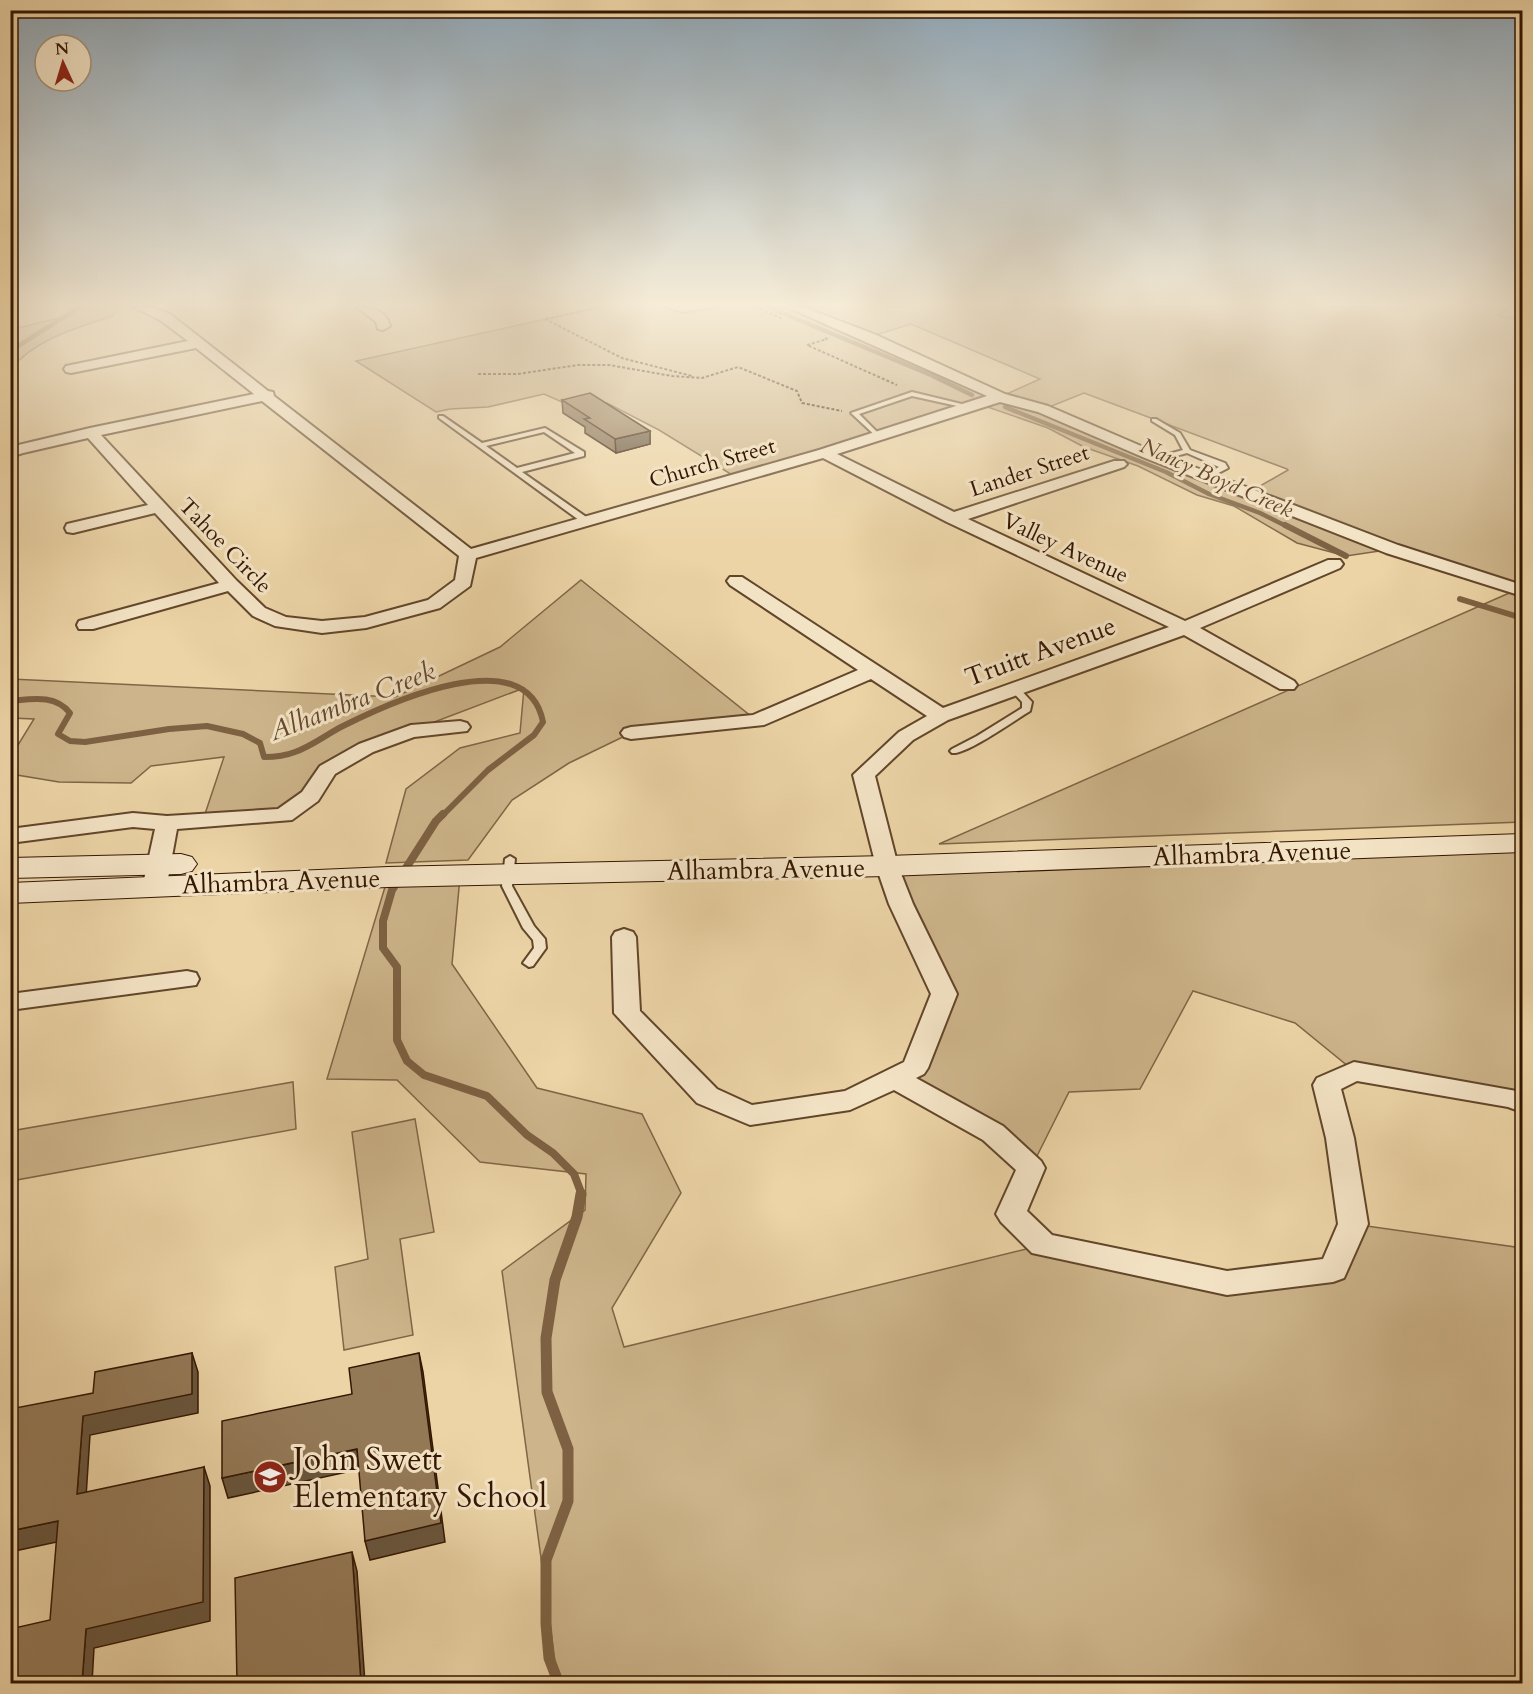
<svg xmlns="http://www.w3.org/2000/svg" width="1533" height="1694" font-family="Cardo,serif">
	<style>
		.green { fill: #cdb48a; stroke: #806546; stroke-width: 1.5; fill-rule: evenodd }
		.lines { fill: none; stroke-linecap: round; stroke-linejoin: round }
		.stream-far3 { stroke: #7d6142; stroke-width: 4.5 }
		.stream-far2 { stroke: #7d6142; stroke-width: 6 }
		.stream-far1 { stroke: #7d6142; stroke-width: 8 }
		.stream { stroke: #7d6142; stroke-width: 11 }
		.service-casing { stroke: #62462a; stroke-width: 4 }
		.minor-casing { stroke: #62462a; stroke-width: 4 }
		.secondary-casing { stroke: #341601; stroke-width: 2 }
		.path { stroke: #341601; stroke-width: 2; stroke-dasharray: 3 2; stroke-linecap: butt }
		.service { fill: #f3e3c5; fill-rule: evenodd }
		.minor { fill: #f3e3c5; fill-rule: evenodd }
		.secondary { fill: #f3e3c5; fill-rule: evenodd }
		.wall { fill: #7f684b; stroke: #341601; stroke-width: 1.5 }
		.shaded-wall { fill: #68553d; stroke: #341601; stroke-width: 1.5 }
		.building { fill: #947957; stroke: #341601; stroke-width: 1.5 }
		.labels { text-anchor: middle; stroke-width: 6; stroke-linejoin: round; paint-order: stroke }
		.far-street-label { font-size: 22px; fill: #341601; stroke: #f3e3c5 }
		.far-water-label { font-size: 22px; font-style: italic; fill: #64482d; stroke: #f3e3c5 }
		.street-label { font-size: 26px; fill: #341601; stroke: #f3e3c5 }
		.water-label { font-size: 27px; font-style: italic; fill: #64482d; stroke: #f3e3c5 }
		.near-poi-label { font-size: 32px; fill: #341601; stroke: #f3e3c5; text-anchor: start }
	</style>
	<rect width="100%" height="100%" fill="#ecd4a6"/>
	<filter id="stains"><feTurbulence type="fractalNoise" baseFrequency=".00333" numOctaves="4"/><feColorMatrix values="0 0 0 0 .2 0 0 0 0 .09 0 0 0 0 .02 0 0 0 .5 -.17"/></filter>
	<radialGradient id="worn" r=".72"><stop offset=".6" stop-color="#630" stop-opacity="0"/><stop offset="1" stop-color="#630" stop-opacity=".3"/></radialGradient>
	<!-- green -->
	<g class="green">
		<path d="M 80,307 L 117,307 L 113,316 C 77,328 35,339 11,369 L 11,333 L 14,329 L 71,315 Z"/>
		<path d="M 600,307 L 665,307 L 682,313 L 718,307 L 1513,307 L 1498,315 L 1522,320 L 1522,822 L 939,844 L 1516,590 L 1393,549 L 1346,556 L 1297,543 L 1234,506 L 1197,495 L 1138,466 L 1084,447 L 1048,428 L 979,404 L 737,478 L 659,430 L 607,403 L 571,406 L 544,394 L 488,407 L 450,409 L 436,412 L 356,361 ZM 911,324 L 1040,379 L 1000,397 L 869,337 ZM 1084,393 L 1287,469 L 1288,470 L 1248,493 L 1044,409 Z"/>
		<polygon points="581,580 757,721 631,733 569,763 512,800 468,860 386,863 406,789 460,748 520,733 524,688 366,748 284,815 203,820 224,757 151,766 131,783 59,782 11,774 10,758 34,719 11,718 11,679 395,697 500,647"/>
		<polygon points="1522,843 1522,1103 1514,1099 1354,1071 1295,1023 1193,991 1140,1089 1069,1092 1031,1168 894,1078 915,1068 944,994 887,866"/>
		<polygon points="388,877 460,877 452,964 537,1088 642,1114 681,1193 612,1308 624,1347 1043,1245 1227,1283 1333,1270 1353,1224 1522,1248 1522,1683 558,1683 502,1271 585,1210 586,1174 480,1162 397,1080 327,1079"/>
		<polygon points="293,1082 296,1129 11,1181 11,1131"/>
		<polygon points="415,1119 434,1232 400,1239 413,1335 344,1350 335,1267 368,1259 352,1132"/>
	</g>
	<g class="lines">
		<!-- stream-far3 -->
		<g class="stream-far3">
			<polyline points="768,307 931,375 972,395"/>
			<polyline points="10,351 80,307"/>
			<polyline points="1005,407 1166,472 1209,494 1260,513 1288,527"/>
		</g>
		<!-- stream-far2 -->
		<g class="stream-far2">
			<polyline points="1285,525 1346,556"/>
			<polyline points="1460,599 1522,618"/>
			<path d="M 10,701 C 32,699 55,694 70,713 L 58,734 L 70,741 L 85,742 L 169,729 L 207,726 L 243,734 L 260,743 L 264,757 C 275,757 285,756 295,752 C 312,746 327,734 343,726 C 389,703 527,639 543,722 L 534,735 L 488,770 L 442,816"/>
		</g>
		<!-- stream-far1 -->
		<polyline class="stream-far1" points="443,814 436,821 392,890 383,921 383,948 397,967 397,1040 407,1061 424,1075 487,1096 527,1135 553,1153 574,1174 582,1195"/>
		<!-- stream -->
		<polyline class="stream" points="559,1684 549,1658 546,1624 546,1560 568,1501 568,1449 547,1392 546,1338 555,1280 577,1217 581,1194"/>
		<defs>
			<g id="service">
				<polygon points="912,392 974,407 971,409 912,396 859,414 880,435 882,436 878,438 851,413"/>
				<path d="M 439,416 L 443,416 L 482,443 L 545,428 L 584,452 L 584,456 L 522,472 L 589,519 L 589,523 L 583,523 L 439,418 ZM 544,432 L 575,453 L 517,468 L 486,446 Z"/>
				<polygon points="1152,419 1156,419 1180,433 1190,450 1225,463 1228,468 1207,479 1204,479 1204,475 1219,467 1187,453 1158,461 1158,457 1183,450 1175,435 1152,421"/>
				<path d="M 1015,686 L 1018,687 L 1032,702 L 1030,711 C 1015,720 966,755 952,753 L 950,751 L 952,749 L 977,736 L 1022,708 L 1022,702 L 1010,689 Z"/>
				<polygon points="510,856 515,859 512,886 534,926 545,939 546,948 533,966 529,967 523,963 534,948 533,940 523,928 502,886 505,859"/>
			</g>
			<g id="minor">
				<path d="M 134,307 L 150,307 L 170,314 L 268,391 L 273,392 L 274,396 L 471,549 L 819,450 L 987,396 L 787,307 L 803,307 L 874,334 L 1005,394 L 1048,406 L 1155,452 L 1398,545 L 1522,585 L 1522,596 L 1386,553 L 1145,458 L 1038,412 L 1000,402 L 837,454 L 954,512 L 1114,461 L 1124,461 L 1127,464 L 1124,467 L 968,519 L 1185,621 L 1328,560 L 1340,560 L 1343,564 L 1340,568 L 1200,628 L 1294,681 L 1297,685 L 1294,689 L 1280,689 L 1184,635 L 948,720 L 913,740 L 875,776 L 898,866 L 913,904 L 957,994 L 928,1068 L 924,1074 L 916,1078 L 1003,1126 L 1041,1161 L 1045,1168 L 1027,1211 L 1052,1235 L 1227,1271 L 1323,1259 L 1338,1224 L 1326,1138 L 1313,1085 L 1317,1078 L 1354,1062 L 1522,1092 L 1522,1112 L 1508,1107 L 1357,1081 L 1341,1089 L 1354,1138 L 1368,1224 L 1344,1278 L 1333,1282 L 1227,1295 L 1032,1253 L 1001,1222 L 996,1214 L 1016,1170 L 983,1140 L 894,1090 L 850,1110 L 750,1125 L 697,1103 L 614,1013 L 612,937 L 615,932 L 624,929 L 633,932 L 636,937 L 640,1011 L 717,1089 L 752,1105 L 845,1091 L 904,1062 L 931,994 L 889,904 L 876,866 L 853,775 L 899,732 L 927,716 L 871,679 L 764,725 L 631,739 L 624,737 L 621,733 L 624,729 L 631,727 L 753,715 L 858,670 L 730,585 L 727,581 L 730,577 L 742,577 L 943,708 L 1169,627 L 947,522 L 823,458 L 476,558 L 470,586 L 440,608 L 366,628 L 322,633 L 275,626 L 253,616 L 228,591 L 93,629 L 79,629 L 77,625 L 79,621 L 219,583 L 155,513 L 73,533 L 67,532 L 65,528 L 67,524 L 148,505 L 88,438 L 23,453 L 10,457 L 10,447 L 90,428 L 254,394 L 196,348 L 71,373 L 66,372 L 64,369 L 66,366 L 188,341 L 160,320 ZM 262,401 L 459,556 L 455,580 L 428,600 L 365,617 L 322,621 L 286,617 L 265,608 L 237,581 L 101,435 Z"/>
				<path d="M 357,307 C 370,306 387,311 390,326 L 383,330 L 378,329 L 376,322 Z"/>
				<polygon points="460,721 467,723 470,727 467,731 414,737 373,752 335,774 318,801 292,820 177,829 167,884 163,889 155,891 147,889 143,884 155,829 133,827 10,843 10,829 133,813 167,816 278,809 302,792 320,766 359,744 411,725"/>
				<polygon points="187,971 196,973 199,979 196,985 10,1010 10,994"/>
			</g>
			<g id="secondary">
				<polygon points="1522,834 1522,852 887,876 388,887 10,903 10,883 388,867 887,856"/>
				<polygon points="181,854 192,857 197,864 192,871 181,874 10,878 10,858"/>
			</g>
		</defs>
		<!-- service casing -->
		<use href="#service" class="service-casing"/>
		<!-- minor casing -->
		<use href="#minor" class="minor-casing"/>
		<!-- secondary casing -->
		<use href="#secondary" class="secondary-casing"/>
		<!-- path -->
		<g class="path">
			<polyline points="665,307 682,313 720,307"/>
			<polyline points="756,307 783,319"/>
			<polyline points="545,319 622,358 692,376"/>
			<polyline points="546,319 600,307"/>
			<polyline points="825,338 827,339 807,345 897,385"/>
			<polyline points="478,374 518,374 578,365 609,365 672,376 702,378 738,367 797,391 802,403 842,411"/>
		</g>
		<!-- service -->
		<use href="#service" class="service"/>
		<!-- minor -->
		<use href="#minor" class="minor"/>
		<!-- secondary -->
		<use href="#secondary" class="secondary"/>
	</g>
	<!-- wall -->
	<polygon class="wall" points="562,400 650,431 650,444 616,453 585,433 585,427 563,413"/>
	<!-- shaded-wall -->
	<g class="shaded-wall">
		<polygon points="650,431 650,444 616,453 615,439"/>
		<polygon points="192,1353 198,1372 198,1413 90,1435 85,1513 77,1494 83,1416"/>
		<polygon points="419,1353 423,1372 445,1542 370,1560 365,1541"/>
		<polygon points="357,1449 361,1469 228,1498 222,1478"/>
		<polygon points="204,1467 210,1486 210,1621 94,1648 92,1683 82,1683 86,1629"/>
		<polygon points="58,1521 66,1540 10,1552 10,1531"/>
		<polygon points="352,1552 357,1571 365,1683 361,1683"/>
	</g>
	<!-- building -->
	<g class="building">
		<polygon points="590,393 650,431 615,439 584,419 590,418 562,400"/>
		<polygon points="192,1353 192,1394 83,1416 77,1494 204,1467 203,1602 86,1629 82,1683 10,1683 10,1629 50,1620 58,1521 10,1531 10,1409 93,1393 95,1372"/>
		<polygon points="419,1353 441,1523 365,1541 357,1449 222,1478 222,1421 352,1394 349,1368"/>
		<polygon points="352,1552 361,1683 237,1683 235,1578"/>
	</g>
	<!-- sky -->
	<linearGradient id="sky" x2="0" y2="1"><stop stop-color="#90a7b7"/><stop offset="0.56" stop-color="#f6ecd7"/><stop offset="1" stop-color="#f6ecd7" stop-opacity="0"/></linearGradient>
	<rect width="1533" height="544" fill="url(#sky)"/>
	<!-- icons -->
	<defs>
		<symbol id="school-disc" viewBox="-11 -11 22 22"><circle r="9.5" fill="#8f2418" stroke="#f3e3c5"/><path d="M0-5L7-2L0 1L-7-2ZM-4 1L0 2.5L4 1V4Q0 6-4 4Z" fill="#fff"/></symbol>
	</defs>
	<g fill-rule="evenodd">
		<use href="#school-disc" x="251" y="1458" width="38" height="38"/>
	</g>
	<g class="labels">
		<!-- far-street labels -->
		<g class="far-street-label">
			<text transform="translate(712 462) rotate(-16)" y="8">Church Street</text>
			<text transform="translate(1029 470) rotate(-18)" y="8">Lander Street</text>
			<text transform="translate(226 545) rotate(46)" y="8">Tahoe Circle</text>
			<text transform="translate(1066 547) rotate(25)" y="8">Valley Avenue</text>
		</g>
		<!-- far-water labels -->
		<g class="far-water-label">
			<text transform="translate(1217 477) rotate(24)" y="8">Nancy Boyd Creek</text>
		</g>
		<!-- street labels -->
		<g class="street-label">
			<text transform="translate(1040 651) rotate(-20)" y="9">Truitt Avenue</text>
			<text transform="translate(1252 853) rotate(-2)" y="9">Alhambra Avenue</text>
			<text transform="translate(766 869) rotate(-1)" y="9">Alhambra Avenue</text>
			<text transform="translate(281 881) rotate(-2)" y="9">Alhambra Avenue</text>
		</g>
		<!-- water labels -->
		<g class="water-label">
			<text transform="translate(352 701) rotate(-21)" y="9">Alhambra Creek</text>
		</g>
		<!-- near-poi labels -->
		<g class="near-poi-label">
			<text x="293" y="1470">John Swett<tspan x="293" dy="37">Elementary School</tspan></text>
		</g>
	</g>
	<!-- margin -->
	<rect width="1533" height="1694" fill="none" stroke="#ecd4a6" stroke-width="36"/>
	<rect x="12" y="12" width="1509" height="1670" fill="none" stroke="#341601" stroke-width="3"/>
	<rect x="18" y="18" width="1497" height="1658" fill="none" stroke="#341601" stroke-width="1.5"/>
	<!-- north arrow -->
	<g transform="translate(63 63) rotate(356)"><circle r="28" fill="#f3e3c5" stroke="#a79177" stroke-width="1.5"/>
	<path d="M0-4.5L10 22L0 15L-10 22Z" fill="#8f2418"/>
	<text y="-9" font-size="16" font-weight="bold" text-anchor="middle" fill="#341601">N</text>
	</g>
	<rect width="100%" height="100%" filter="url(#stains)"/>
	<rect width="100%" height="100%" fill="url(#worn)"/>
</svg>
